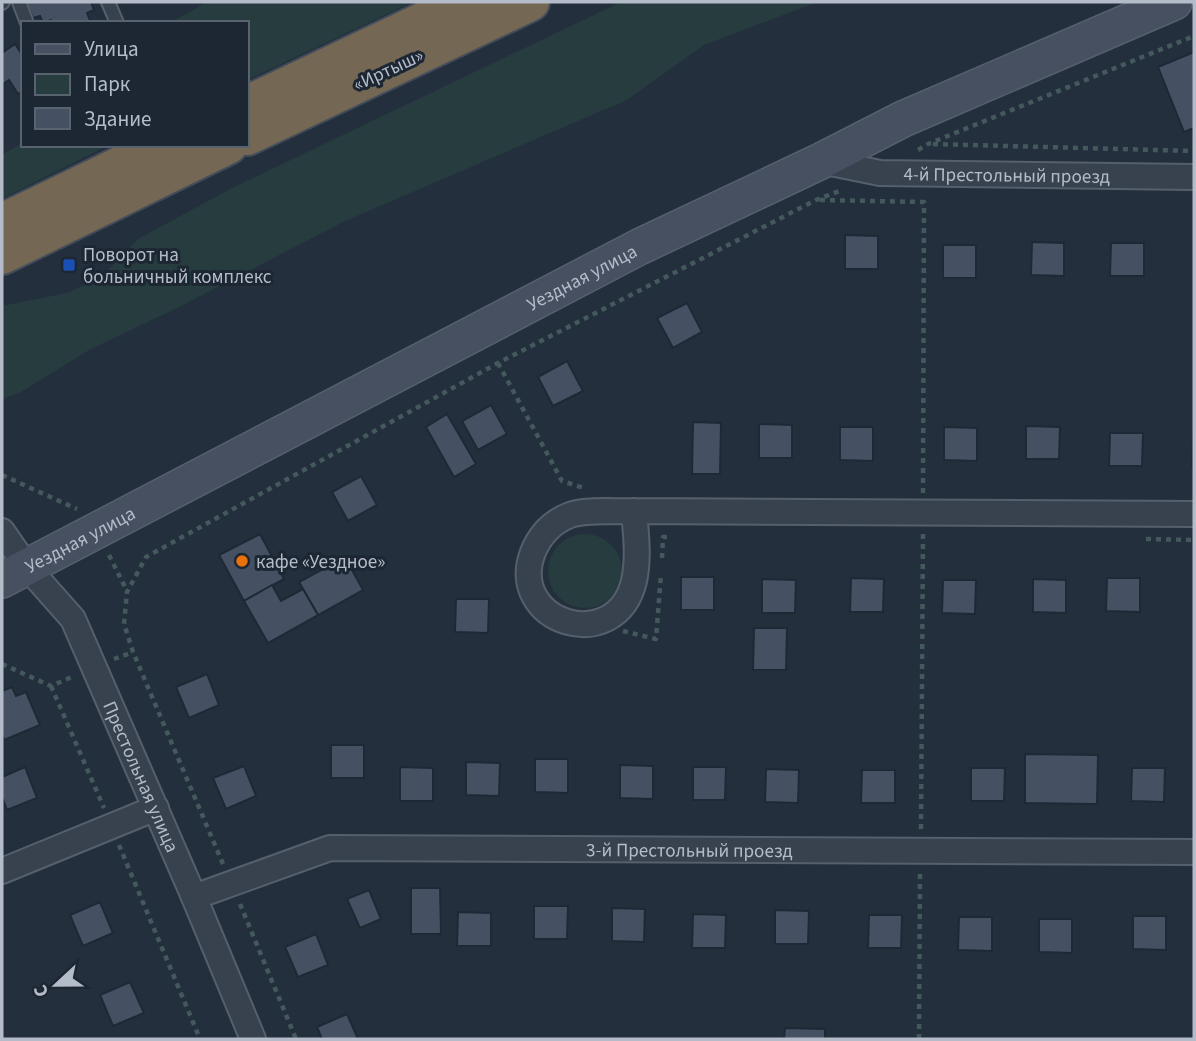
<svg xmlns="http://www.w3.org/2000/svg" width="1196" height="1041" font-family="'Source Sans 3',sans-serif">
	<style>
		.green { fill: #263c3f }
		.building { fill: #455162; stroke: #1f2835; stroke-width: 2 }
		.lines { fill: none; stroke-linecap: round; stroke-linejoin: round }
		.lane-casing { stroke: #565f6c; stroke-width: 16 }
		.street-casing { stroke: #565f6c; stroke-width: 28 }
		.secondary-casing { stroke: #565f6c; stroke-width: 38 }
		.highway-casing { stroke: #434c59; stroke-width: 42 }
		.path { stroke: #44595c; stroke-width: 4.5; stroke-dasharray: 5 5; stroke-linecap: butt }
		.lane { stroke: #38414e; stroke-width: 12 }
		.street { stroke: #38414e; stroke-width: 24 }
		.secondary { stroke: #465061; stroke-width: 35 }
		.highway { stroke: #746855; stroke-width: 38 }
		.transit-dot { fill: #1a4fb4; stroke: #1d2633; stroke-width: 2.5 }
		.food-dot { fill: #e8710a; stroke: #1d2633; stroke-width: 2.5 }
		.labels { text-anchor: middle; stroke-width: 6; stroke-linejoin: round; paint-order: stroke }
		.street-label { font-size: 19px; fill: #b4bcc9; stroke: #1d2633 }
		.poi-label { font-size: 19px; fill: #b4bcc9; stroke: #1d2633; text-anchor: start }
	</style>
	<rect width="100%" height="100%" fill="#242f3e"/>
	<!-- green -->
	<g class="green">
		<polygon points="207,2 413,2 247,80 247,23 170,23"/>
		<polygon points="621,2 818,2 704,45 627,100 345,221 177,308 89,350 21,392 2,399 2,306 67,293 99,279 138,239 232,188"/>
		<polygon points="23,142 23,145 109,145 2,199 2,155"/>
		<circle cx="585" cy="571" r="37"/>
	</g>
	<!-- building -->
	<g class="building">
		<polygon points="26,2 91,2 94,10 87,13 91,23 52,23 51,20 43,23 40,16 33,18"/>
		<polygon points="15,44 23,56 23,91 18,94 9,80 2,85 2,53"/>
		<polygon points="1194,52 1194,128 1184,132 1158,67"/>
		<polygon points="845,235 878,236 878,269 845,269"/>
		<polygon points="1032,242 1064,243 1064,276 1031,275"/>
		<polygon points="1111,243 1144,243 1144,276 1110,276"/>
		<rect x="943" y="245" width="33" height="33"/>
		<polygon points="687,303 702,332 673,348 657,318"/>
		<polygon points="567,361 583,391 553,406 538,377"/>
		<polygon points="491,405 507,434 478,450 462,421"/>
		<polygon points="447,414 476,464 454,477 426,427"/>
		<polygon points="693,422 721,423 720,474 692,474"/>
		<polygon points="759,424 792,425 792,458 759,458"/>
		<polygon points="1026,426 1060,427 1059,459 1026,459"/>
		<polygon points="840,427 873,427 873,461 840,460"/>
		<polygon points="944,427 977,428 977,461 944,460"/>
		<polygon points="1110,433 1143,433 1142,466 1109,466"/>
		<polygon points="1193,433 1194,433 1194,466 1192,466"/>
		<polygon points="361,476 377,505 348,521 332,492"/>
		<polygon points="260,534 284,579 244,601 219,555"/>
		<polygon points="345,557 363,590 318,615 299,582"/>
		<rect x="681" y="577" width="33" height="33"/>
		<polygon points="851,578 884,579 883,612 850,612"/>
		<polygon points="1107,578 1140,578 1140,612 1106,611"/>
		<polygon points="762,579 796,580 795,613 762,613"/>
		<polygon points="1033,579 1066,580 1066,613 1033,612"/>
		<polygon points="943,580 976,580 975,614 942,613"/>
		<polygon points="272,585 281,601 303,589 318,615 268,643 244,601"/>
		<polygon points="456,599 489,599 488,633 455,632"/>
		<polygon points="754,628 787,628 786,670 753,670"/>
		<polygon points="207,674 219,705 189,718 176,687"/>
		<polygon points="12,687 16,696 26,692 40,725 4,740 2,734 2,691"/>
		<rect x="331" y="745" width="33" height="33"/>
		<polygon points="1025,754 1098,755 1097,804 1025,803"/>
		<polygon points="535,759 568,759 568,793 535,792"/>
		<polygon points="466,762 500,763 499,796 466,795"/>
		<polygon points="620,765 653,766 653,799 620,798"/>
		<polygon points="244,766 256,796 226,809 213,778"/>
		<polygon points="25,767 37,798 7,810 2,797 2,777"/>
		<polygon points="400,767 433,768 433,801 400,801"/>
		<polygon points="693,767 726,767 725,800 693,800"/>
		<polygon points="971,768 1005,768 1004,801 971,801"/>
		<polygon points="1132,768 1165,768 1164,802 1131,801"/>
		<polygon points="766,769 799,770 798,803 765,802"/>
		<polygon points="862,770 895,770 895,803 861,803"/>
		<polygon points="411,888 440,888 441,934 411,934"/>
		<polygon points="369,890 381,919 360,928 347,899"/>
		<polygon points="100,902 113,933 83,946 70,915"/>
		<polygon points="534,906 568,906 567,939 534,939"/>
		<polygon points="612,908 645,909 644,942 612,941"/>
		<polygon points="775,910 809,911 808,944 775,944"/>
		<polygon points="458,912 491,913 491,946 457,946"/>
		<polygon points="693,914 726,915 725,948 692,948"/>
		<polygon points="869,915 902,915 901,948 868,948"/>
		<polygon points="1133,916 1166,916 1166,950 1133,949"/>
		<polygon points="959,917 992,917 992,951 958,950"/>
		<polygon points="1039,919 1072,919 1072,953 1039,952"/>
		<polygon points="316,934 328,965 298,977 285,947"/>
		<polygon points="130,982 144,1013 113,1026 100,995"/>
		<polygon points="347,1014 358,1039 322,1039 317,1027"/>
		<polygon points="785,1028 825,1029 825,1039 784,1039"/>
	</g>
	<g class="lines">
		<defs>
			<g id="lane">
				<polyline points="19,2 27,23"/>
				<polyline points="108,2 117,23"/>
				<polyline points="2,3 3,2"/>
			</g>
			<g id="street">
				<path id="s1" d="M 821,161 L 880,173 L 1194,177"/>
				<path d="M 634,511 C 636,534 639,558 634,581 C 616,657 506,623 533,552 C 540,535 552,522 570,515 C 585,509 617,512 634,511 L 1194,514"/>
				<path id="s2" d="M 2,531 L 27,567 L 73,619 L 194,897 L 253,1039"/>
				<polyline points="2,871 156,808"/>
				<path id="s3" d="M 194,897 L 330,848 L 1194,852"/>
			</g>
			<g id="secondary">
				<path id="s4" d="M 2,580 L 639,247 L 821,161 L 903,119 L 1174,2"/>
			</g>
			<g id="highway">
				<polyline points="247,105 464,2"/>
				<polyline points="247,136 530,2"/>
				<polyline points="2,223 163,145"/>
				<polyline points="2,255 228,145"/>
			</g>
		</defs>
		<!-- lane casing -->
		<use href="#lane" class="lane-casing"/>
		<!-- street casing -->
		<use href="#street" class="street-casing"/>
		<!-- secondary casing -->
		<use href="#secondary" class="secondary-casing"/>
		<!-- highway casing -->
		<use href="#highway" class="highway-casing"/>
		<!-- path -->
		<g class="path">
			<polyline points="933,144 1194,151"/>
			<polyline points="918,150 928,144 1194,36"/>
			<polyline points="820,200 924,202 923,493"/>
			<polyline points="498,363 562,481 584,488"/>
			<polyline points="2,475 77,509"/>
			<polyline points="1146,539 1194,540"/>
			<polyline points="109,555 127,591"/>
			<polyline points="662,558 663,537 668,537"/>
			<polyline points="623,631 656,639 661,574"/>
			<polyline points="114,659 133,652"/>
			<polyline points="2,664 51,686 74,676"/>
			<polyline points="51,686 104,808"/>
			<polyline points="921,829 923,533"/>
			<polyline points="119,845 200,1039"/>
			<polyline points="223,864 133,652 124,624 127,592 146,557 498,363 816,200 842,190"/>
			<polyline points="240,904 296,1039"/>
			<polyline points="919,1039 920,872"/>
		</g>
		<!-- lane -->
		<use href="#lane" class="lane"/>
		<!-- street -->
		<use href="#street" class="street"/>
		<!-- secondary -->
		<use href="#secondary" class="secondary"/>
		<!-- highway -->
		<use href="#highway" class="highway"/>
	</g>
	<!-- markers -->
	<rect class="transit-dot" x="62" y="258" width="14" height="14" rx="3.5"/>
	<circle class="food-dot" cx="242" cy="561" r="7"/>
	<g class="labels">
		<!-- street labels -->
		<g class="street-label">
			<text transform="translate(388 69) rotate(-25)" y="7">«Иртыш»</text>
			<text dy="7" stroke="none"><textPath href="#s1" startOffset="187">4-й Престольный проезд</textPath></text>
			<text dy="7" stroke="none"><textPath href="#s4" startOffset="654">Уездная улица</textPath></text>
			<text dy="7" stroke="none"><textPath href="#s4" startOffset="88">Уездная улица</textPath></text>
			<text dy="7" stroke="none"><textPath href="#s2" startOffset="285">Престольная улица</textPath></text>
			<text dy="7" stroke="none"><textPath href="#s3" startOffset="504">3-й Престольный проезд</textPath></text>
		</g>
		<!-- poi labels -->
		<g class="poi-label">
			<text x="83" y="261">Поворот на<tspan x="83" dy="22">больничный комплекс</tspan></text>
			<text x="256" y="568">кафе «Уездное»</text>
		</g>
	</g>
	<!-- border -->
	<rect width="1196" height="1041" fill="none" stroke="#b4bcc9" stroke-width="7"/>
	<!-- legend -->
	<rect x="21" y="21" width="228" height="126" fill="#1d2633" stroke="#59626f" stroke-width="2"/>
	<rect x="35" y="44" width="35" height="10" fill="#465061" stroke="#59626f" stroke-width="2"/>
	<text x="84" y="56" font-size="21" fill="#b4bcc9">Улица</text>
	<rect x="35" y="74" width="35" height="21" fill="#263c3f" stroke="#59626f" stroke-width="2"/>
	<text x="84" y="91" font-size="21" fill="#b4bcc9">Парк</text>
	<rect x="35" y="108" width="35" height="21" fill="#455162" stroke="#59626f" stroke-width="2"/>
	<text x="84" y="126" font-size="21" fill="#b4bcc9">Здание</text>
	<!-- north arrow -->
	<g transform="translate(56 985) rotate(248)" stroke="#1d2633" stroke-width="5" paint-order="stroke">
	<path d="M0-5L12 26L0 18L-12 26Z" fill="#b4bcc9"/>
	<text y="-10" font-size="19" font-weight="bold" text-anchor="middle" fill="#b4bcc9">С</text>
	</g>
</svg>
